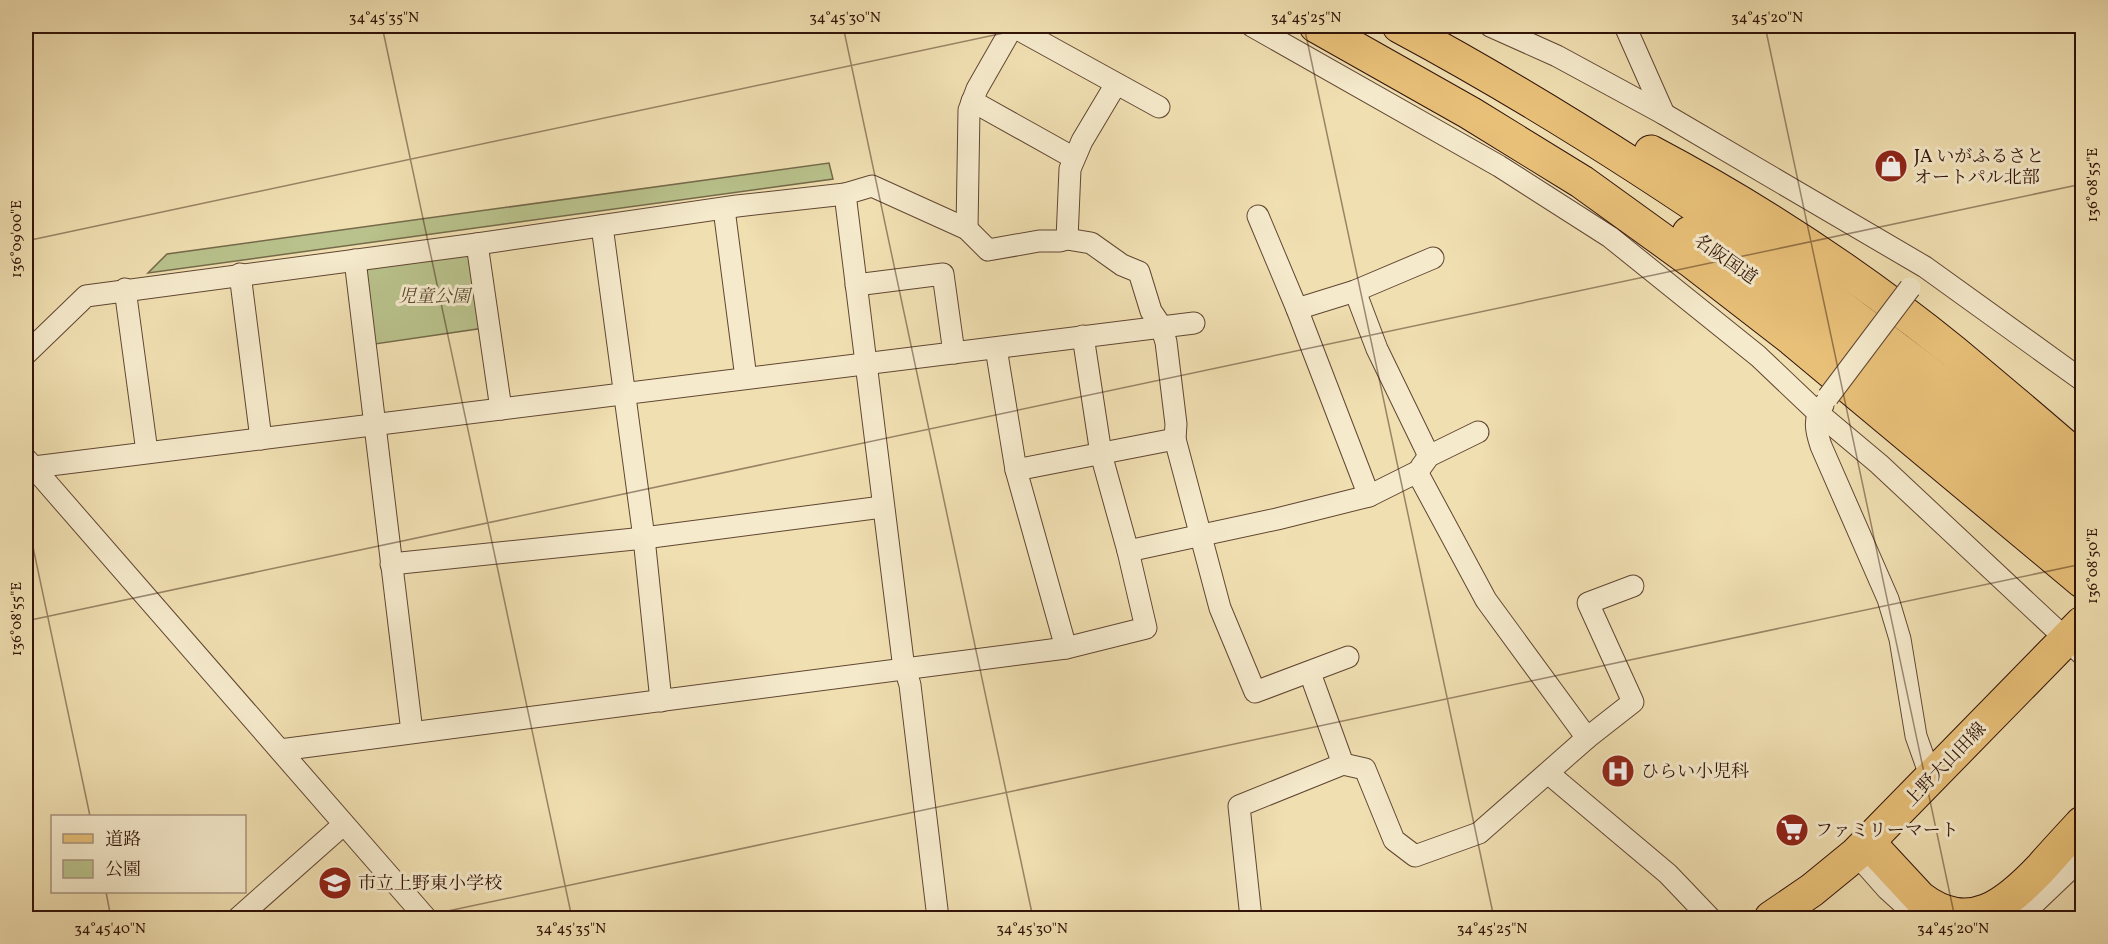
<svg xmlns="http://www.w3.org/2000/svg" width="2108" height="944" font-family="Vollkorn,'Noto Serif JP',serif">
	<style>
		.green { fill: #b9c28c; stroke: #756a4a; stroke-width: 1.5 }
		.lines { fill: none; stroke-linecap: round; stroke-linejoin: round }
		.minor-casing { stroke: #614632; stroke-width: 23 }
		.primary-casing { stroke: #311308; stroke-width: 35 }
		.motorway-casing { stroke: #311308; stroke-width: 35 }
		.minor { stroke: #f5eacc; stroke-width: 21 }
		.primary { stroke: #e8c078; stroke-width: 33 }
		.motorway { stroke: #e8c078; stroke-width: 33 }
		.minor-bridge-casing { stroke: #614632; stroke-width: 23; stroke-linecap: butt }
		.minor-bridge { stroke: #f5eacc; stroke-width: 21 }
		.ticks { fill: none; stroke: #311308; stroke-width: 1.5; stroke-opacity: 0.45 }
		.labels { text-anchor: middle; stroke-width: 6; stroke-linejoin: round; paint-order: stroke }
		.poi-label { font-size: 18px; fill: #311308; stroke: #f5eacc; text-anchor: start }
		.street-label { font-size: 18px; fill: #311308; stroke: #f5eacc }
		.park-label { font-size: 18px; font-style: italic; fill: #5a4830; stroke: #f5eacc }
		.neatline { fill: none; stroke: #311308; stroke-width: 2 }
		.ticks-label { font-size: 15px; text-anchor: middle; fill: #311308 }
	</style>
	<rect width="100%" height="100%" fill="#f0dfb1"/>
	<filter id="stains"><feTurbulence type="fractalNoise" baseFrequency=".00333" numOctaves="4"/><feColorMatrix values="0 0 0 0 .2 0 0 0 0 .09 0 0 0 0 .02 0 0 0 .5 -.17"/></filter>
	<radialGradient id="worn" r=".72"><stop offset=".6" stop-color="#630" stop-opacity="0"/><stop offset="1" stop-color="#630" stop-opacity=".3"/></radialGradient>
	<!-- green -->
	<g class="green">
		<polygon points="829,163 833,179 148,273 167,254"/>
		<polygon points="464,252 472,257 484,328 375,344 365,272 372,266"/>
	</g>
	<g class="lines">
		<defs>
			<g id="minor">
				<polyline points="1012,26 1159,107"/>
				<polyline points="1252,26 1499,166 1610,237 1758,356 1817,412 1879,464 2082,654"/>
				<polyline points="1490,26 1557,56 1664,114 1925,267 2082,380"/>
				<polyline points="1625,26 1664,114"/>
				<polyline points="972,101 1074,158"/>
				<polyline points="845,194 903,661 910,685 938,918"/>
				<polyline points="724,209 746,378"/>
				<polyline points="1258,216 1297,309 1369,496"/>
				<polyline points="602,226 644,538 661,701"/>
				<polyline points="967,229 969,110 977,89 1013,26"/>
				<polyline points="1067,239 1070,169 1082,141 1116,84"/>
				<polyline points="477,244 501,409"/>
				<polyline points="355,260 412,732"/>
				<polyline points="240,274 261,439"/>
				<polyline points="856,285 943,274 954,353"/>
				<polyline points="125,289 147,452"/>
				<polyline points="1355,291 1377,349 1429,456"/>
				<polyline points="1297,309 1355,291 1433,258"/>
				<polyline points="1083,336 1101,454 1128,551"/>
				<polyline points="996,348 1016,470 1066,648"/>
				<polyline points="26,354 86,296 477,244 737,206 845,194 872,186 967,229 988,250 1039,241 1060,241 1067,239 1091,243 1122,265 1139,272 1151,311 1161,326 1166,342 1176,424 1175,439 1220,608 1255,692 1348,657"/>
				<path d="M 1823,405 C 1813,419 1816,431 1821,446 L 1888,599 L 1900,639 L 1916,736 L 1931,778"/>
				<polyline points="27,460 426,918"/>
				<polyline points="34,467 1194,323"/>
				<polyline points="1421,467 1429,456 1478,432"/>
				<polyline points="1016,470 1175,439"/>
				<polyline points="391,564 644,538 882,507"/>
				<polyline points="1587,738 1633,702 1588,603 1633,586"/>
				<polyline points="280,750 1066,648 1146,628 1128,551 1277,519 1369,496 1417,472 1486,600 1587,738 1479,833 1415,856 1394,840 1365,769 1343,764"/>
				<polyline points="1548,773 1668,874 1710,918"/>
				<polyline points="1856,854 1887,889 1919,918"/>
				<polyline points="238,918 343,825"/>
				<polyline points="1251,918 1239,806 1343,764 1310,673"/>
				<polyline points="2019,918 2082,858"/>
			</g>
			<polyline id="primary" points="1771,918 1812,890 1856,854 2082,623"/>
			<g id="motorway">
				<polyline points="1316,26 1470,113 1582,182 1690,260 1792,339 2082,581"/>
				<path d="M 1399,26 C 1539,101 1672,187 1802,279 C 1899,349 1995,422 2082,503"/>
				<path d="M 1651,152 C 1757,208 1860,276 1954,352 C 1997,388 2040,424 2082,461"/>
				<path d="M 1689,233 C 1827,328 1959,431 2082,544"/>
				<path d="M 1868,842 L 1920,898 C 1970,936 2007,904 2042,867 C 2055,852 2069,837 2082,823"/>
			</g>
		</defs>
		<!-- minor casing -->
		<use href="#minor" class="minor-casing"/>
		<!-- primary casing -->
		<use href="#primary" class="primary-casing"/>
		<!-- motorway casing -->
		<use href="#motorway" class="motorway-casing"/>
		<!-- minor -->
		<use href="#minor" class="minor"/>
		<!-- primary -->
		<use href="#primary" class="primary"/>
		<!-- motorway -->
		<use href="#motorway" class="motorway"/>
		<defs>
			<polyline id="minor-bridge" points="1828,397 1910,288"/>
		</defs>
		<!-- minor-bridge casing -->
		<use href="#minor-bridge" class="minor-bridge-casing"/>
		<!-- minor-bridge -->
		<use href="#minor-bridge" class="minor-bridge"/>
	</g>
	<!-- ticks -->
	<path class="ticks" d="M 382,26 L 572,918M 843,26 L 1033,918M 1304,26 L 1494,918M 1765,26 L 1955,918M 26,241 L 1037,26M 26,514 L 90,816M 26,621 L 2082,184M 106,892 L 111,918M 415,918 L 2082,564"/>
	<!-- icons -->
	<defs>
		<symbol id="shop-disc" viewBox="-11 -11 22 22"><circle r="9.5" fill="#8f2418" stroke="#f5eacc"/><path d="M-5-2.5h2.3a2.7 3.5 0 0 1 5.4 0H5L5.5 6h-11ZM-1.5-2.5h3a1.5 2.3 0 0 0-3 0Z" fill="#fff"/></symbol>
		<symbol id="hospital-disc" viewBox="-11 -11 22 22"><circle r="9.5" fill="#8f2418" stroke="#f5eacc"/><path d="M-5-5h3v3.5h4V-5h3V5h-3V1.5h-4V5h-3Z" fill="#fff"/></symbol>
		<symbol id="supermarket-disc" viewBox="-11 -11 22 22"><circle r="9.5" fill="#8f2418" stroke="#f5eacc"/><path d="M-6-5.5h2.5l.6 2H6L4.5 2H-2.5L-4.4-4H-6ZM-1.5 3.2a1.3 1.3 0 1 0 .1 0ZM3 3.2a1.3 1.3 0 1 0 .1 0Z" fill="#fff"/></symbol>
		<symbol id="school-disc" viewBox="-11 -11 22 22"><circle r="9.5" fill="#8f2418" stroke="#f5eacc"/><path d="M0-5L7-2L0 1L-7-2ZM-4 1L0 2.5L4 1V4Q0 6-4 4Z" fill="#fff"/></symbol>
	</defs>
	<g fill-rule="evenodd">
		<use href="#shop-disc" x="1872" y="147" width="38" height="38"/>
		<use href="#hospital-disc" x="1599" y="752" width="38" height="38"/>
		<use href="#supermarket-disc" x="1773" y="811" width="38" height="38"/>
		<use href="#school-disc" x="316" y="864" width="38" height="38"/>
	</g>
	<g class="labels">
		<!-- poi labels -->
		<g class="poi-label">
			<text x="1914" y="162">JA いがふるさと<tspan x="1914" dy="21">オートパル北部</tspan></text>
			<text x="1641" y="777">ひらい小児科</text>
			<text x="1815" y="836">ファミリーマート</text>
			<text x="358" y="889">市立上野東小学校</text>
		</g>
		<!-- street labels -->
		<g class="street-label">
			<text transform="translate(1726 259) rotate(35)" y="6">名阪国道</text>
			<text transform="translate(1945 764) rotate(-46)" y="6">上野大山田線</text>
		</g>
		<!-- park labels -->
		<g class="park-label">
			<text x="434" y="302">児童公園</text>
		</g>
	</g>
	<!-- margin -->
	<rect width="2108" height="944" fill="none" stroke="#f0dfb1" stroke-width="66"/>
	<!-- legend -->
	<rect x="51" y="815" width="195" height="78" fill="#f5eacc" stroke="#a7947e" stroke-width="1.5"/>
	<rect x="63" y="834" width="30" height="9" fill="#e8c078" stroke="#a7947e" stroke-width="1.5"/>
	<text x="105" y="845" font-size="18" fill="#311308">道路</text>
	<rect x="63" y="860" width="30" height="18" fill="#b9c28c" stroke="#a7947e" stroke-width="1.5"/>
	<text x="105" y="875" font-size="18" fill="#311308">公園</text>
	<rect x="33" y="33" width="2042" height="878" class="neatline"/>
	<g class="ticks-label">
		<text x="384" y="22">34°45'35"N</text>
		<text x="845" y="22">34°45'30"N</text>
		<text x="1306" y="22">34°45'25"N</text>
		<text x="1767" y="22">34°45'20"N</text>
		<text transform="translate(2092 185) rotate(-90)" y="5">136°08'55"E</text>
		<text transform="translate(16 239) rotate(-90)" y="5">136°09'00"E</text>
		<text transform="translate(2092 566) rotate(-90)" y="5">136°08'50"E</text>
		<text transform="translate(16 619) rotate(-90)" y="5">136°08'55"E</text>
		<text x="110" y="933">34°45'40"N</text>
		<text x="571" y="933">34°45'35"N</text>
		<text x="1032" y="933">34°45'30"N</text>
		<text x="1492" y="933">34°45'25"N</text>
		<text x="1953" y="933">34°45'20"N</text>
	</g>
	<rect width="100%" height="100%" filter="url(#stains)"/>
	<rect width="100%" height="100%" fill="url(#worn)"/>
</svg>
